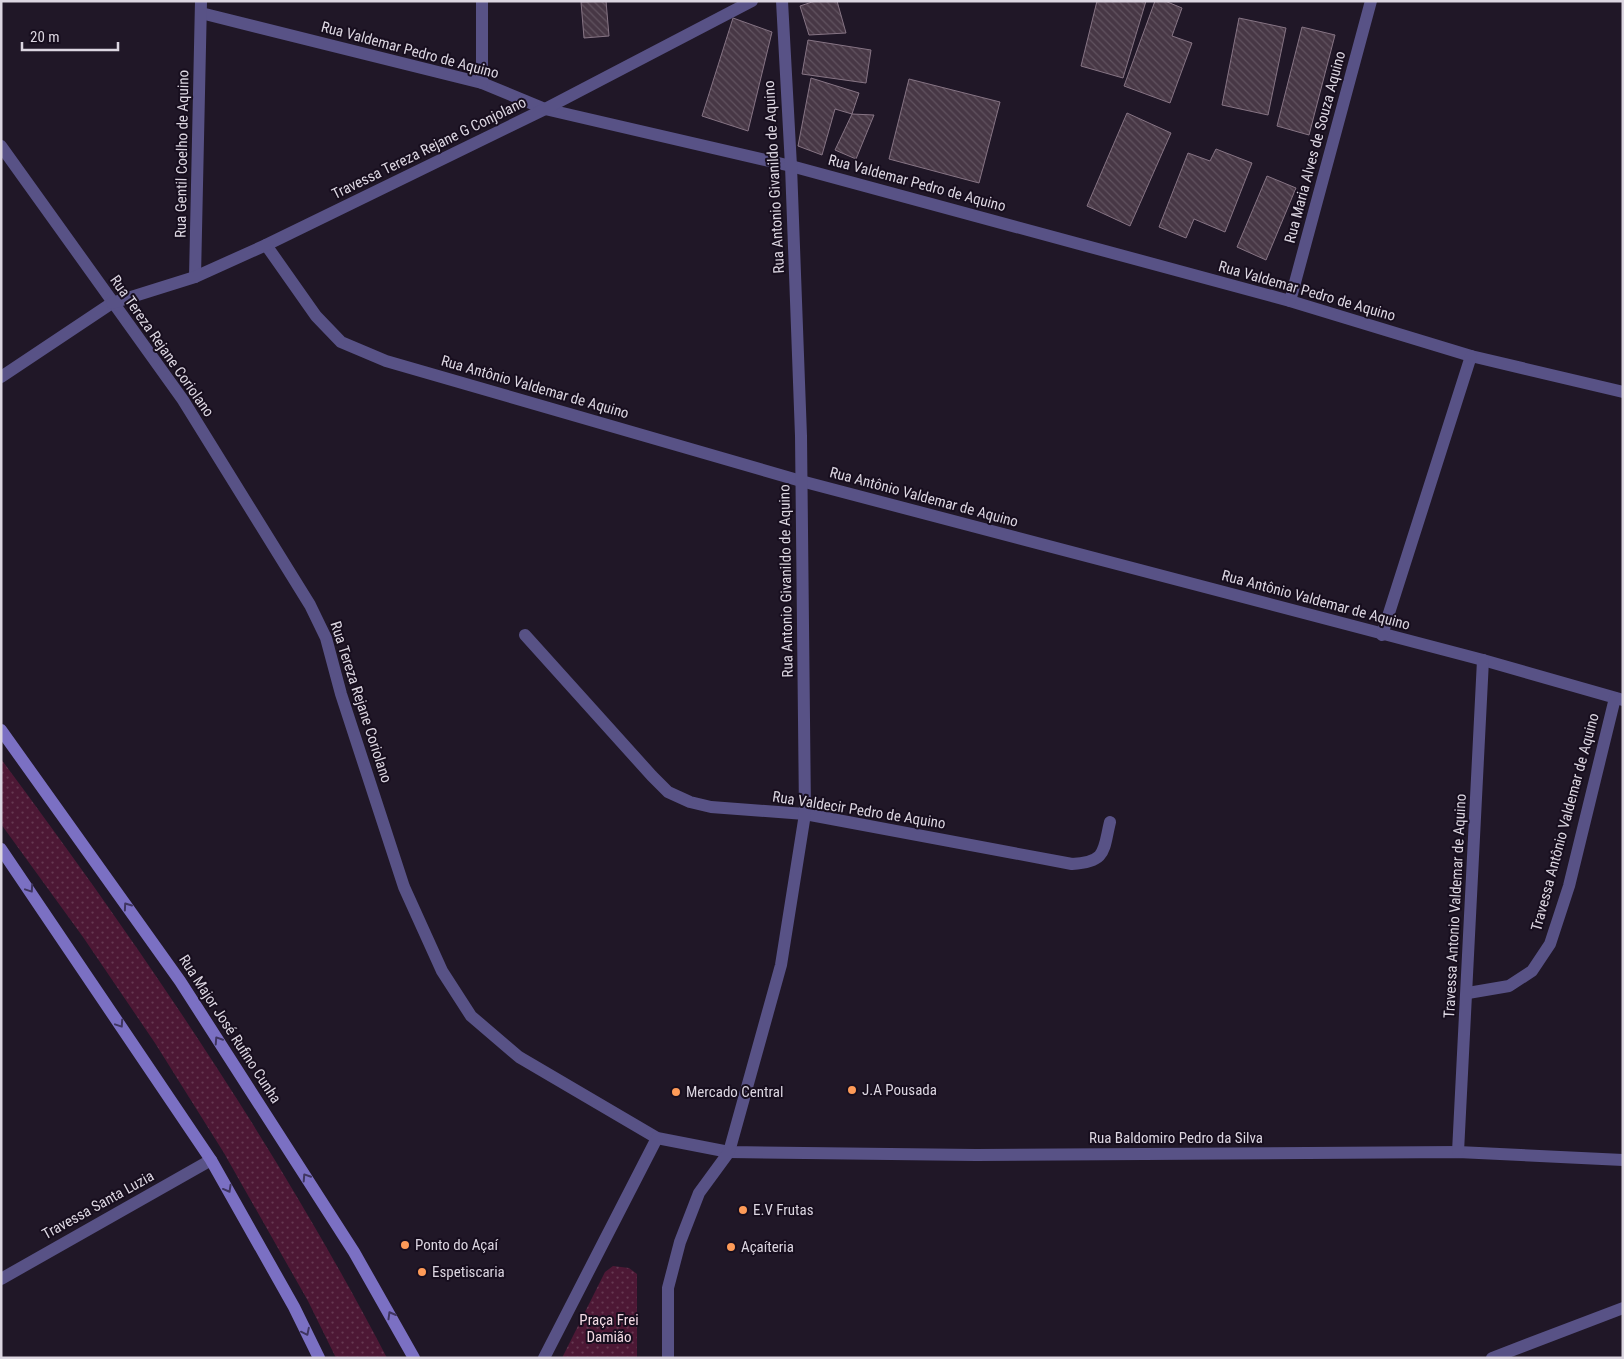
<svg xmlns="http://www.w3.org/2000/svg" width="1624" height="1359" font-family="'Roboto Condensed',sans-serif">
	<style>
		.park { fill: url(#park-dots) }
		.building { fill: url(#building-back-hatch); stroke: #867484 }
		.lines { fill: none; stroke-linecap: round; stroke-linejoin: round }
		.lane { stroke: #585286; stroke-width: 12 }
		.street { stroke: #585286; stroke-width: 12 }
		.secondary { stroke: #7b70c3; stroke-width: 12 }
		.oneway { stroke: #3f3560 }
		.poi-dot { fill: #fe9b58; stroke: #170e1e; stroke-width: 2 }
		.labels { text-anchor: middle; stroke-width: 4; stroke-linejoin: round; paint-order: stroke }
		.street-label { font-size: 15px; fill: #dcd6e1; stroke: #170e1e }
		.poi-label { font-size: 15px; fill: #dcd6e1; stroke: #170e1e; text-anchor: start }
		.park-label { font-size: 15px; fill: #f2d9e3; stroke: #170e1e }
	</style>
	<defs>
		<pattern id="park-dots" width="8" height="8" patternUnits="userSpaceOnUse" patternTransform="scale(1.25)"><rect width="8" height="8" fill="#4d1835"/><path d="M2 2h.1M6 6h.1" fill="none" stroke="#663952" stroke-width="1.8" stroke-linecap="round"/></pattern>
		<pattern id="building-back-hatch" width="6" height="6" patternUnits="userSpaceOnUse" patternTransform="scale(1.25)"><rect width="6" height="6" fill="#473745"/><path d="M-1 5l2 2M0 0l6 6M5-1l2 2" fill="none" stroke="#615360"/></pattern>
	</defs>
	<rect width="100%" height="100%" fill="#201727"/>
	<!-- park -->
	<g class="park">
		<path d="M 1,759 C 143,950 277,1147 387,1358 L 336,1358 L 308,1301 L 224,1153 L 155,1043 L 83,937 L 1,824 Z"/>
		<polygon points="613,1266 629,1268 637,1274 637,1358 562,1358 605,1272"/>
	</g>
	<!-- building -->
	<g class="building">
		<polygon points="606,1 609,36 584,38 581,2"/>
		<polygon points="815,1 837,1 846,33 809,35 800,6"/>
		<polygon points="1097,1 1146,1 1123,78 1081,66"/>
		<polygon points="1155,1 1165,1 1182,8 1172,36 1192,43 1170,103 1124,86"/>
		<polygon points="733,18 772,32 748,131 702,116"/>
		<polygon points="1239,18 1286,28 1268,115 1222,105"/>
		<polygon points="1302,27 1335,35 1309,135 1277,126"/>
		<polygon points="808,40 871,50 866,83 802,74"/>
		<polygon points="811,78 859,93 852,114 835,109 822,155 798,146"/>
		<polygon points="909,79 1000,102 979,183 889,159"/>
		<polygon points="1127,113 1171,133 1130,226 1087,206"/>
		<polygon points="852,114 874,115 856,159 835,150"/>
		<polygon points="1216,149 1252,163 1225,232 1194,219 1186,238 1159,227 1188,153 1210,161"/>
		<polygon points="1267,176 1296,188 1266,260 1237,247"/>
	</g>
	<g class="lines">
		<!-- lane -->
		<polyline class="lane" points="1,377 112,303"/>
		<!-- street -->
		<g class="street">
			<polyline points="201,13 482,83 545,109 791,166 1290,301 1471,356 1623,392"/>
			<polyline points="482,83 482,1"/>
			<polyline points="1,146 183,400 310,605 326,638 341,694 404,887 442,971 471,1016 519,1057 657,1138 729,1152 976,1155 1458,1152 1623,1160"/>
			<polyline points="266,245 316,316 341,342 386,361 801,481 1483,660 1623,700"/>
			<polyline points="195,277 201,1"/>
			<polyline points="1290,301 1371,1"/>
			<polyline points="112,303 195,277 266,245 545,109 752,1"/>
			<path d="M 525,635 L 652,776 L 668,792 L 690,802 L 711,807 L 805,814 L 1072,864 C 1107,862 1103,851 1110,822"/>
			<polyline points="1382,635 1471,356"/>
			<polyline points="1468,993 1509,986 1532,971 1550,944 1569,886 1615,698"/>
			<polyline points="1458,1152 1483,660"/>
			<polyline points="1,1279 211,1160"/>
			<polyline points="544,1358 657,1138"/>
			<polyline points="668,1358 668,1288 680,1242 699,1193 729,1152 781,965 805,814 801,436 791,166 782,1"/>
			<polyline points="1492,1358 1623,1308"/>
		</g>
		<!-- secondary -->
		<g class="secondary">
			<polyline points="1,730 180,981 354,1252 414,1358"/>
			<polyline points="1,849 211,1160 294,1307 319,1358"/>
		</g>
	</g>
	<!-- one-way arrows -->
	<defs><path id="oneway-chevron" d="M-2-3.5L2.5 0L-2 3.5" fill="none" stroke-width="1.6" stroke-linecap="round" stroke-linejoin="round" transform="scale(1.25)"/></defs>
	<g class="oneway">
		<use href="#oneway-chevron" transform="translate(30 889) rotate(56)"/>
		<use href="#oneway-chevron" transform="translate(127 906) rotate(-125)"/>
		<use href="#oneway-chevron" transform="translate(120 1024) rotate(56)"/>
		<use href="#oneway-chevron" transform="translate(218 1040) rotate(-123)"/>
		<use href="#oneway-chevron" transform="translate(306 1177) rotate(-123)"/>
		<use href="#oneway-chevron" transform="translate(228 1189) rotate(61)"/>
		<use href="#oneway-chevron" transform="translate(391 1315) rotate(-120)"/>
		<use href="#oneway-chevron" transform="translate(306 1332) rotate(64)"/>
	</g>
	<!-- markers -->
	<g class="poi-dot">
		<circle cx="852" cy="1090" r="5"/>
		<circle cx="676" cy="1092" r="5"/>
		<circle cx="743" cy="1210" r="5"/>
		<circle cx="405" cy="1245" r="5"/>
		<circle cx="731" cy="1247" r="5"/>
		<circle cx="422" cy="1272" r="5"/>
	</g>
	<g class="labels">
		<!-- street labels -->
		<g class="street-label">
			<text transform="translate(410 50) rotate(15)" y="5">Rua Valdemar Pedro de Aquino</text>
			<text transform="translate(1315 147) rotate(-75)" y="5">Rua Maria Alves de Souza Aquino</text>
			<text transform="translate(429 148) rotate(-26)" y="5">Travessa Tereza Rejane G Conjolano</text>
			<text transform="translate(182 154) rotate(-89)" y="5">Rua Gentil Coelho de Aquino</text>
			<text transform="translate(774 177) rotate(-93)" y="5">Rua Antonio Givanildo de Aquino</text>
			<text transform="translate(917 183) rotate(15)" y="5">Rua Valdemar Pedro de Aquino</text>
			<text transform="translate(1307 291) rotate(16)" y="5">Rua Valdemar Pedro de Aquino</text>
			<text transform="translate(162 346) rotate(55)" y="5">Rua Tereza Rejane Coriolano</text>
			<text transform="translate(535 387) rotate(16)" y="5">Rua Antônio Valdemar de Aquino</text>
			<text transform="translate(924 497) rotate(15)" y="5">Rua Antônio Valdemar de Aquino</text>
			<text transform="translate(786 581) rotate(-91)" y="5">Rua Antonio Givanildo de Aquino</text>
			<text transform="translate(1316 600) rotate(15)" y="5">Rua Antônio Valdemar de Aquino</text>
			<text transform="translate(361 702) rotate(72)" y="5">Rua Tereza Rejane Coriolano</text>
			<text transform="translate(859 810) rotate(9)" y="5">Rua Valdecir Pedro de Aquino</text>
			<text transform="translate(1565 822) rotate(-75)" y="5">Travessa Antônio Valdemar de Aquino</text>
			<text transform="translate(1455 906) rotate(-87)" y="5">Travessa Antonio Valdemar de Aquino</text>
			<text transform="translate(230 1029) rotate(57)" y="5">Rua Major José Rufino Cunha</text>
			<text x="1176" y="1143">Rua Baldomiro Pedro da Silva</text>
			<text transform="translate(98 1205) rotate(-29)" y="5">Travessa Santa Luzia</text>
		</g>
		<!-- poi labels -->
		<g class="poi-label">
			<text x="862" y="1095">J.A Pousada</text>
			<text x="686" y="1097">Mercado Central</text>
			<text x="753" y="1215">E.V Frutas</text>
			<text x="415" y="1250">Ponto do Açaí</text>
			<text x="741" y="1252">Açaíteria</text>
			<text x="432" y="1277">Espetiscaria</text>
		</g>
		<!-- park labels -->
		<g class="park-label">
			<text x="609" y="1325">Praça Frei<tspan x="609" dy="17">Damião</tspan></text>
		</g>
	</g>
	<!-- border -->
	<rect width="1624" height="1359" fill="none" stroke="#dcd6e1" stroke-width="5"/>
	<!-- scale -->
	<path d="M22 42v8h96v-8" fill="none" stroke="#dcd6e1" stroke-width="2.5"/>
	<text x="30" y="42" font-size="15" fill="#dcd6e1" stroke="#170e1e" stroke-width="4" paint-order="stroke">20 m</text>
</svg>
